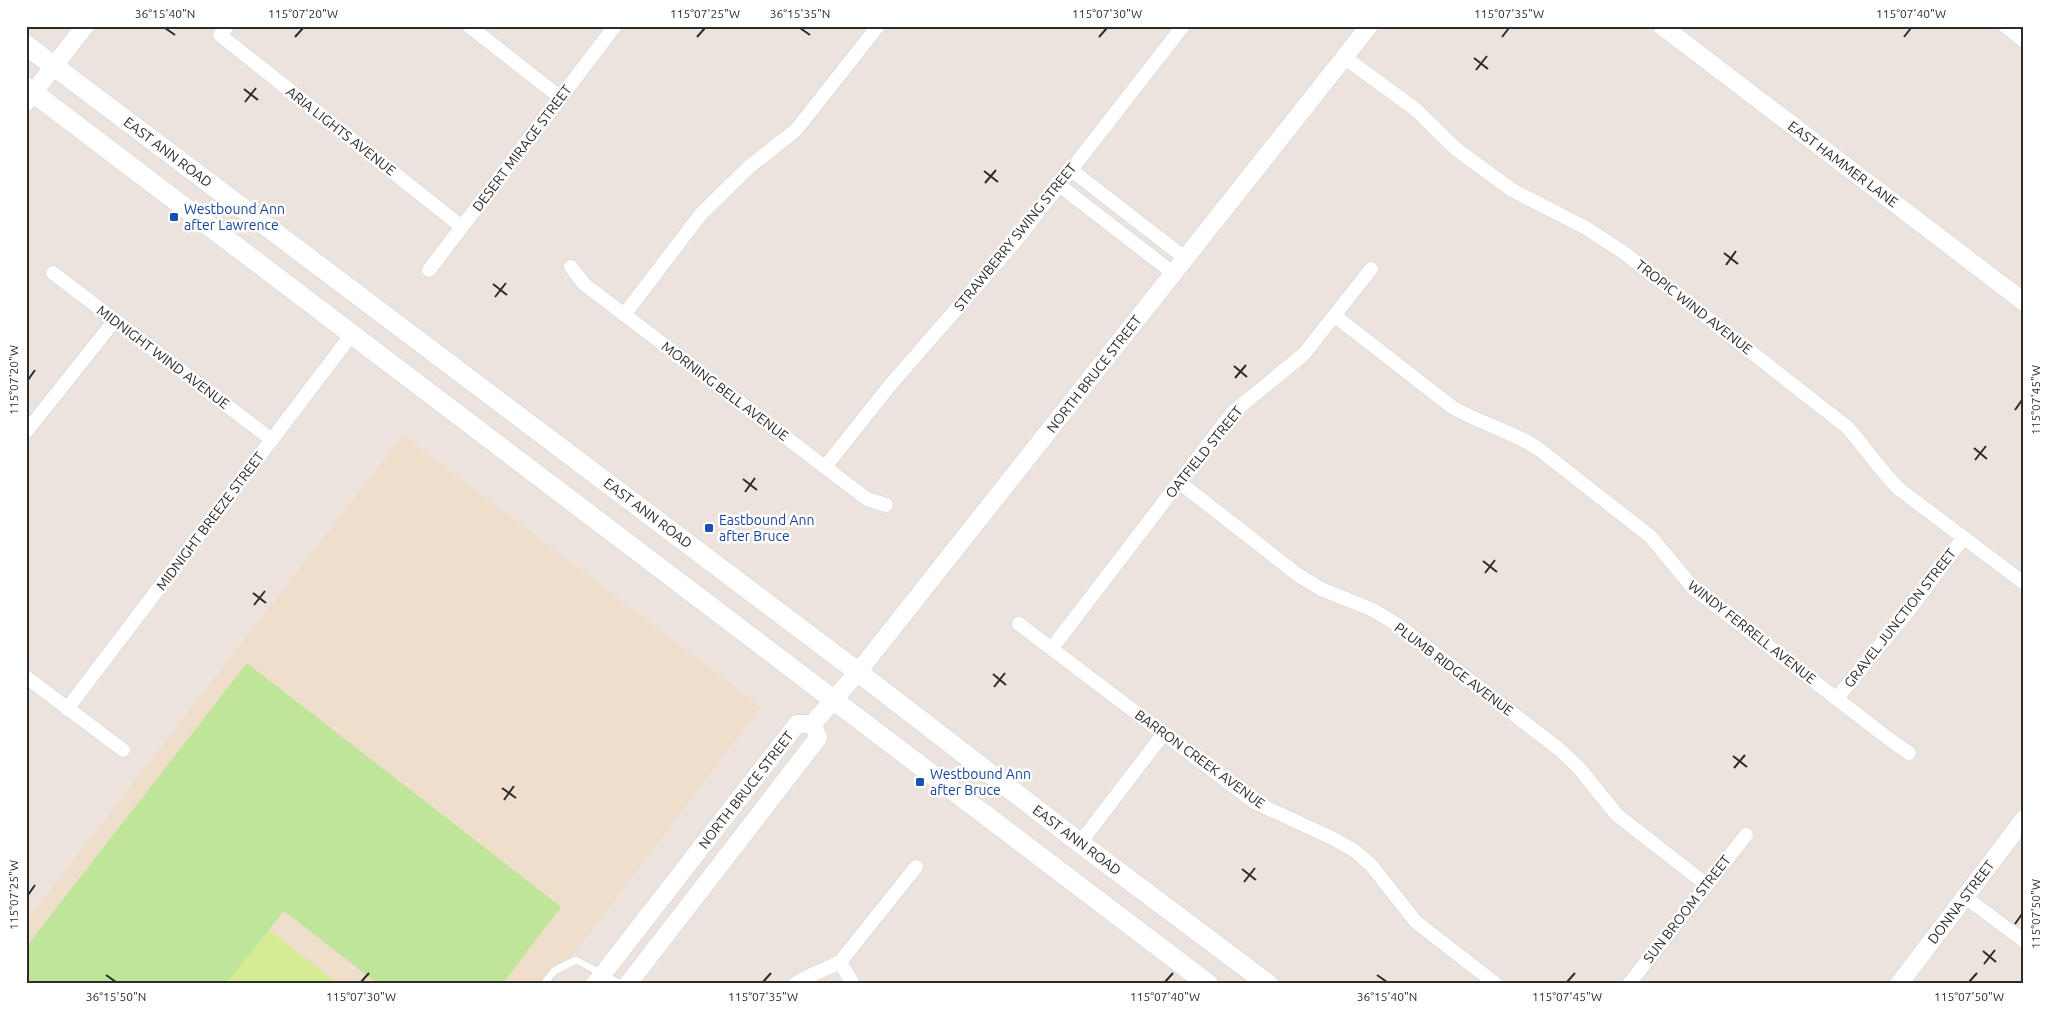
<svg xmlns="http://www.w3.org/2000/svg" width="2050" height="1010" font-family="Ubuntu,sans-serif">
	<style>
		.education { fill: #efdecc }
		.green { fill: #bee598 }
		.pitch { fill: #d5ec93 }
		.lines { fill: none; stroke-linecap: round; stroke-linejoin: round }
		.service-casing { stroke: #cbd1dd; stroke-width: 8 }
		.minor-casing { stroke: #cbd1dd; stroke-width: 15 }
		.tertiary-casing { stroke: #cbd1dd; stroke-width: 19 }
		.secondary-casing { stroke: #cbd1dd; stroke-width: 21 }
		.service { stroke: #fff; stroke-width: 7 }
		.minor { stroke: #fff; stroke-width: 14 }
		.tertiary { stroke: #fff; stroke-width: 18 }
		.secondary { stroke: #fff; stroke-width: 20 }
		.ticks { fill: none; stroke: #2b2b2b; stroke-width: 2 }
		.transit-dot { fill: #1a4fb4; stroke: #fff; stroke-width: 2 }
		.labels { text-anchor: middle; stroke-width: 5; stroke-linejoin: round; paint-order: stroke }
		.street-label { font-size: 14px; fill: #2b2b2b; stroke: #fff }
		.transit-label { font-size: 14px; fill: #164399; stroke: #fff; text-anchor: start }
		.neatline { fill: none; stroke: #2b2b2b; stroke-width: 2 }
		.ticks-label { font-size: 12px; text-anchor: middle; fill: #2b2b2b }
	</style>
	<rect width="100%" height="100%" fill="#ede3dd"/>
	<!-- education -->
	<polygon class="education" points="403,435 761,707 551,984 26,984 26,921"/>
	<!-- green -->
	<polygon class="green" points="247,663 561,907 502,984 378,984 284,911 226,984 26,984 26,947"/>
	<!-- pitch -->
	<polygon class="pitch" points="269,930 337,983 336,984 226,984"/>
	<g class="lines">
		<defs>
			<polyline id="service" points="544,984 554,971 576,960 621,984"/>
			<g id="minor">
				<polyline points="227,26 220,35 462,227"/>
				<polyline points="469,26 561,98"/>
				<polyline points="2005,26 2024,41"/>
				<path d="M 1344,57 L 1415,109 L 1456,149 L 1512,190 L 1586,228 L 1623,252 L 1847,427 C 1865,447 1880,470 1899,489 L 2024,583"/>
				<polyline points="1070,169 1185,258"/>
				<polyline points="1059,185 1173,273"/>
				<polyline points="571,267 584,284 867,499 886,505"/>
				<polyline points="429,270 615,26"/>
				<polyline points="53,273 272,440"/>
				<polyline points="624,315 701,214 749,167 796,130 878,26"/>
				<path d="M 1335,316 L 1452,407 C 1481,424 1513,431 1540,450 L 1651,537 L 1694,589 L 1893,742 L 1909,753"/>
				<polyline points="26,432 115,320"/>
				<polyline points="825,467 891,384 1015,242 1183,26"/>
				<polyline points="1179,482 1298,575 1321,589 1373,610 1398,625 1559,749 1579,768 1617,815 1707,885"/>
				<polyline points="1019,624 1254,802 1332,838 1355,851 1371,865 1416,922 1496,984"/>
				<polyline points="1052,648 1232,413 1304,354 1371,269"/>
				<polyline points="26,677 123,750"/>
				<polyline points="1837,698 1913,605 1963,538"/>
				<polyline points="67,709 352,334"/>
				<polyline points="1080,843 1164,733"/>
				<polyline points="1965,897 2024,941"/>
				<polyline points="840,962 853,984"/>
				<path d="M 795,984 C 809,974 825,970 840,962 L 916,867"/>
				<polyline points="1629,984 1746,835"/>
			</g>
			<g id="tertiary">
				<polyline points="1662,26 2024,302"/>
				<polyline points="26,102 85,26"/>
				<polyline points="816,720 858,672 1369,26"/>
				<polyline points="595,984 797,724 813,724 818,738 628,984"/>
				<polyline points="1899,984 2024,819"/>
			</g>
			<g id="secondary">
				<polyline points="26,45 858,672 1080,843 1268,984"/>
				<polyline points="26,87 1208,984"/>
			</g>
		</defs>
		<!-- service casing -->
		<use href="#service" class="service-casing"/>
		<!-- minor casing -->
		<use href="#minor" class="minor-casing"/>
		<!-- tertiary casing -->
		<use href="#tertiary" class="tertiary-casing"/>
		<!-- secondary casing -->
		<use href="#secondary" class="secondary-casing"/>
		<!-- service -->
		<use href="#service" class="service"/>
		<!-- minor -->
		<use href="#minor" class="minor"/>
		<!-- tertiary -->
		<use href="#tertiary" class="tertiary"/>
		<!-- secondary -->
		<use href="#secondary" class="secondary"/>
	</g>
	<!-- ticks -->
	<path class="ticks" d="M 165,28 L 175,35M 800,28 L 810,35M 295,37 L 303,28M 697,37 L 705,28M 1099,37 L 1107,28M 1502,37 L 1509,28M 1904,37 L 1911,28M 1474,58 L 1488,69M 1476,70 L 1487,56M 244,89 L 258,100M 245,102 L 256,88M 984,171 L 998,182M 985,183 L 996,170M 1724,253 L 1738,264M 1726,265 L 1736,251M 493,284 L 507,295M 495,297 L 506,283M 1234,366 L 1247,377M 1235,378 L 1246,365M 28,380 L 35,370M 2015,410 L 2022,400M 1974,448 L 1987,459M 1975,460 L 1986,446M 743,479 L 757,490M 745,492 L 755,478M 1483,561 L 1497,572M 1485,573 L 1495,560M 253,593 L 266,603M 254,605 L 265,591M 993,674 L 1006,685M 994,687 L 1005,673M 1733,756 L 1747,767M 1734,768 L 1745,755M 502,788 L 516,798M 504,800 L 514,786M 1242,869 L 1256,880M 1244,882 L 1255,868M 28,895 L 35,885M 2015,924 L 2022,914M 1983,951 L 1996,962M 1984,964 L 1995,950M 106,975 L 116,982M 1377,975 L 1387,982M 361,982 L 369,973M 763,982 L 771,973M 1165,982 L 1173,973M 1567,982 L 1575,973M 1969,982 L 1977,973"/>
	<!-- markers -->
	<g class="transit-dot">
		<rect x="169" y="212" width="10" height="10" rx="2.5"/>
		<rect x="704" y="523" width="10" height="10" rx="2.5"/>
		<rect x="915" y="777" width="10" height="10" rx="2.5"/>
	</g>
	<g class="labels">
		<!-- street labels -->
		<g class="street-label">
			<text transform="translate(341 131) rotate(38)" y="5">ARIA LIGHTS AVENUE</text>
			<text transform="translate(522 148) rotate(-53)" y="5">DESERT MIRAGE STREET</text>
			<text transform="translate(168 152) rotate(37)" y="5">EAST ANN ROAD</text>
			<text transform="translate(1843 164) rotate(37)" y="5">EAST HAMMER LANE</text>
			<text transform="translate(1015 237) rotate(-51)" y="5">STRAWBERRY SWING STREET</text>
			<text transform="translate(1694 307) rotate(38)" y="5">TROPIC WIND AVENUE</text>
			<text transform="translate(163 357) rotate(37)" y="5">MIDNIGHT WIND AVENUE</text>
			<text transform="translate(1094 374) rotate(-52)" y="5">NORTH BRUCE STREET</text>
			<text transform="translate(725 391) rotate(37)" y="5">MORNING BELL AVENUE</text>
			<text transform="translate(1204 452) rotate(-51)" y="5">OATFIELD STREET</text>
			<text transform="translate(648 513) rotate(37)" y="5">EAST ANN ROAD</text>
			<text transform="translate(210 521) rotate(-53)" y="5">MIDNIGHT BREEZE STREET</text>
			<text transform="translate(1900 618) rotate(-52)" y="5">GRAVEL JUNCTION STREET</text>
			<text transform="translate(1752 632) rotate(38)" y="5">WINDY FERRELL AVENUE</text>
			<text transform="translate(1454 669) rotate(37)" y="5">PLUMB RIDGE AVENUE</text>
			<text transform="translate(1200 759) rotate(36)" y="5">BARRON CREEK AVENUE</text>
			<text transform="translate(746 790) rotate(-52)" y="5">NORTH BRUCE STREET</text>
			<text transform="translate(1077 840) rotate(37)" y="5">EAST ANN ROAD</text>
			<text transform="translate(1961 902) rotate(-53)" y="5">DONNA STREET</text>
			<text transform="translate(1687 909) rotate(-52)" y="5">SUN BROOM STREET</text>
		</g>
		<!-- transit labels -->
		<g class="transit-label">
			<text x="184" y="214">Westbound Ann<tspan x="184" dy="16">after Lawrence</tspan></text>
			<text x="719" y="525">Eastbound Ann<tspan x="719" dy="16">after Bruce</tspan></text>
			<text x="930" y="779">Westbound Ann<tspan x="930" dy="16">after Bruce</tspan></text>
		</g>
	</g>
	<!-- border -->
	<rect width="2050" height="1010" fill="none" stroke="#ffffff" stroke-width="55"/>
	<rect x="28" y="28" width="1994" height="954" class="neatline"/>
	<g class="ticks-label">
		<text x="165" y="18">36°15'40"N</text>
		<text x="303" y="18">115°07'20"W</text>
		<text x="705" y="18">115°07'25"W</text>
		<text x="800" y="18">36°15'35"N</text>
		<text x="1107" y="18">115°07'30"W</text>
		<text x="1509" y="18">115°07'35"W</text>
		<text x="1911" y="18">115°07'40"W</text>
		<text transform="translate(14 380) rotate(-90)" y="4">115°07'20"W</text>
		<text transform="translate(2036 400) rotate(-90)" y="4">115°07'45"W</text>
		<text transform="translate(14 895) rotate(-90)" y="4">115°07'25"W</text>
		<text transform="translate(2036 914) rotate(-90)" y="4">115°07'50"W</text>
		<text x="116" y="1001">36°15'50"N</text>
		<text x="361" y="1001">115°07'30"W</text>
		<text x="763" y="1001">115°07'35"W</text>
		<text x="1165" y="1001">115°07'40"W</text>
		<text x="1387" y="1001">36°15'40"N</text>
		<text x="1567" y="1001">115°07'45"W</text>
		<text x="1969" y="1001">115°07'50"W</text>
	</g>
</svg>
